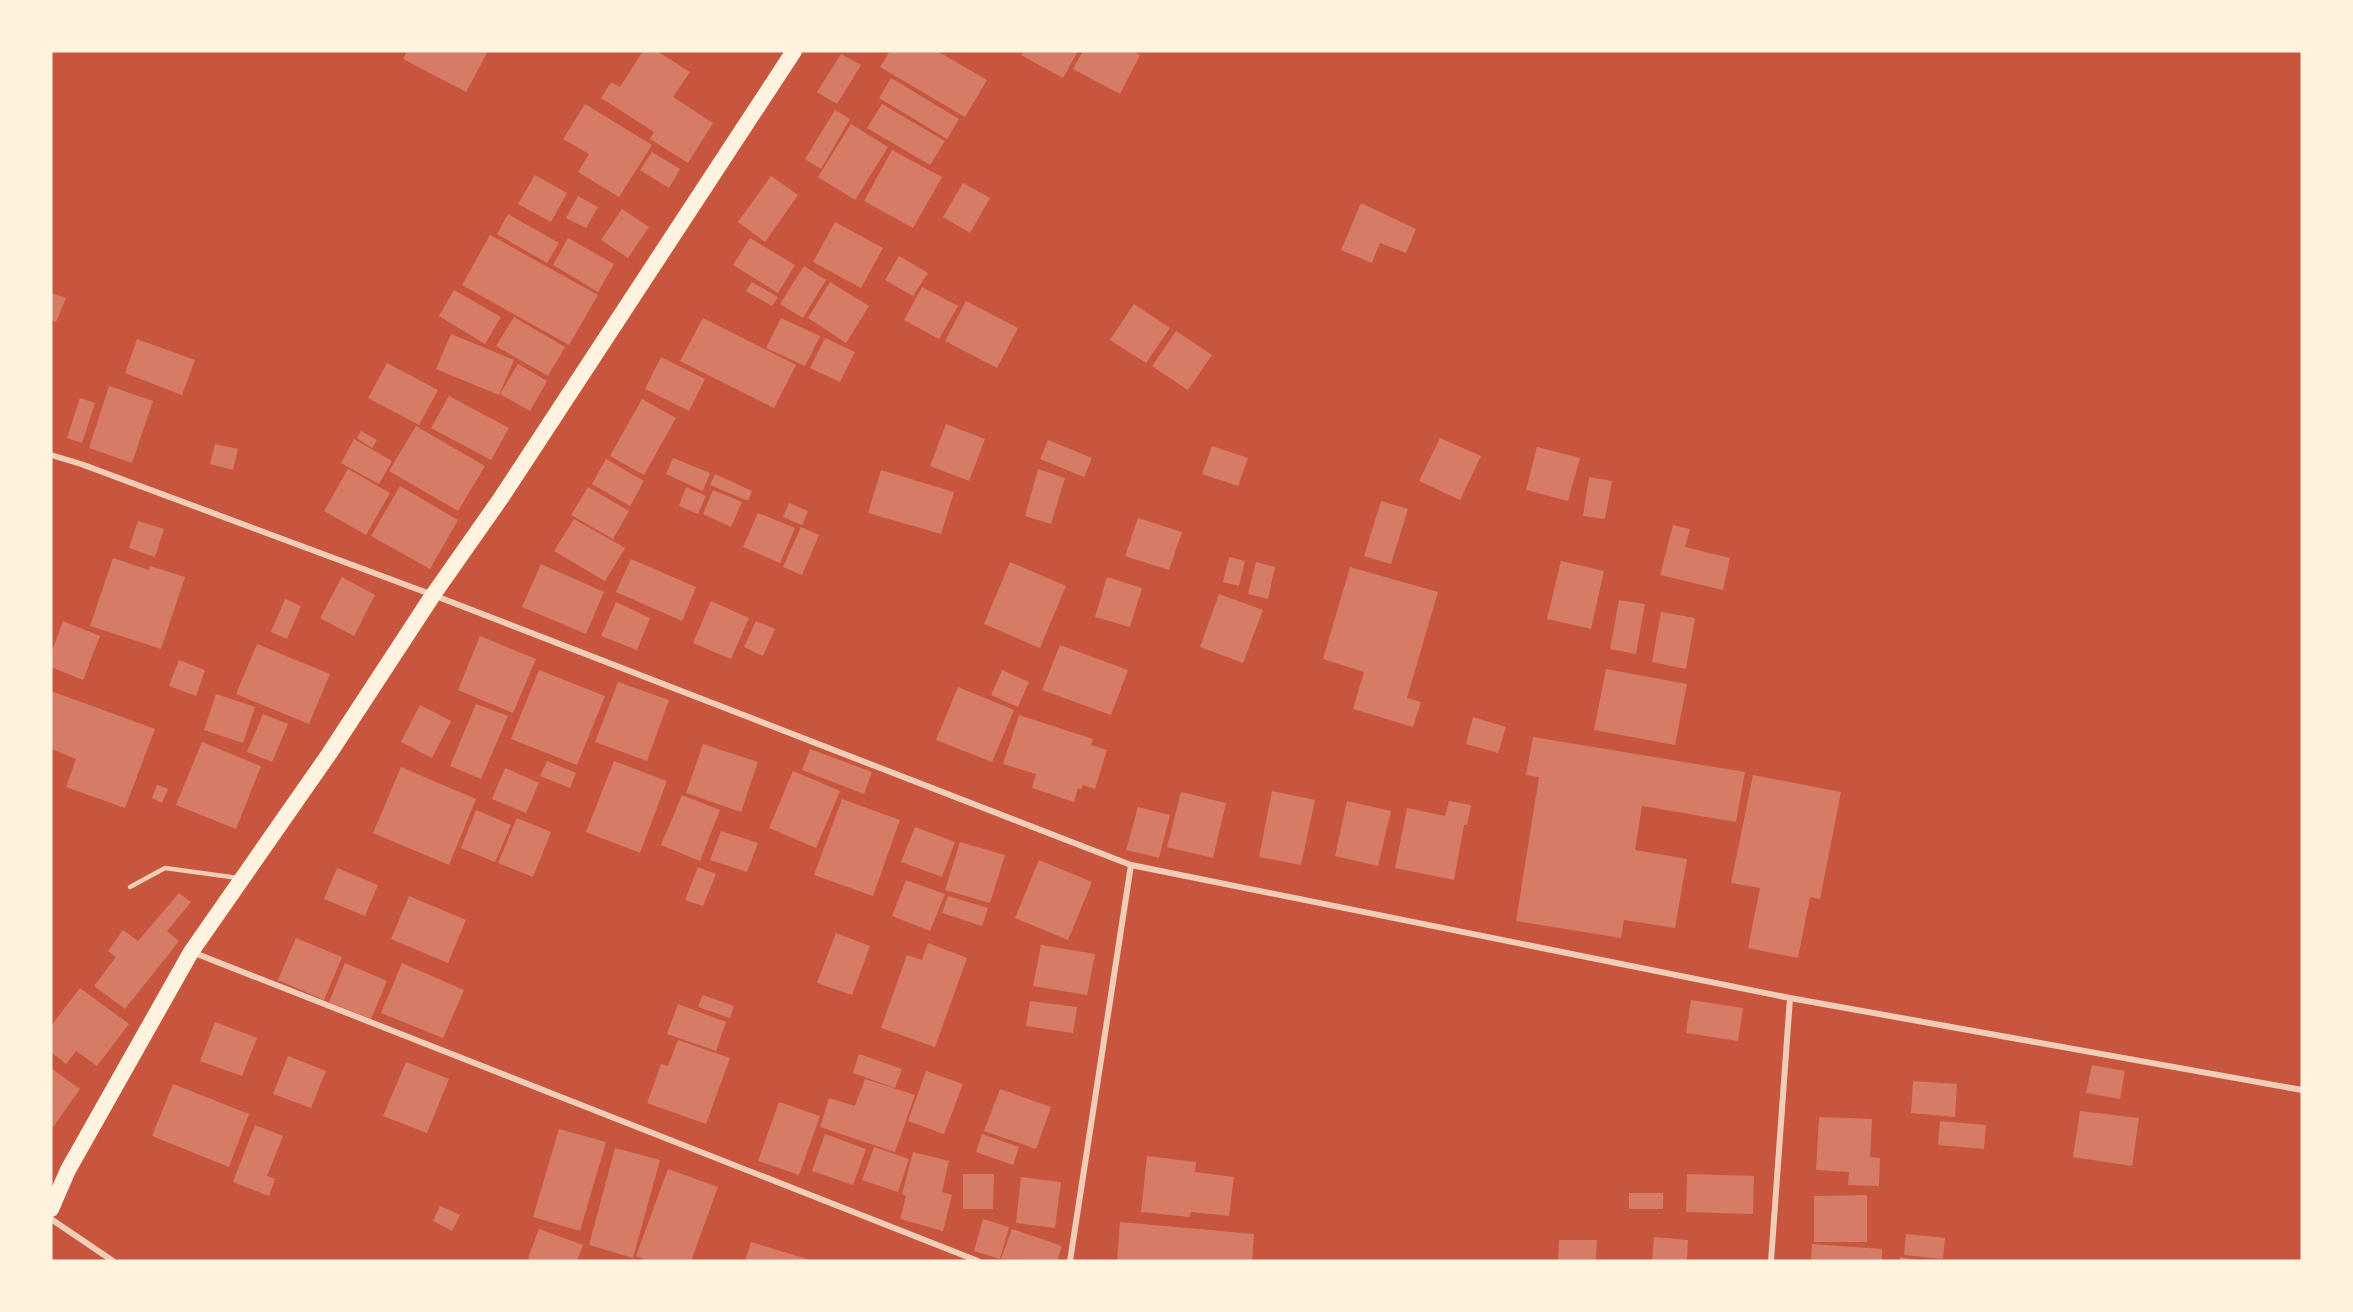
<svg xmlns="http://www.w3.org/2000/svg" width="2353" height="1312" font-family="Jost,sans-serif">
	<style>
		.building { fill: #d67c66 }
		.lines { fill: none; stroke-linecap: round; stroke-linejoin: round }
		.service { stroke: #f1ccb7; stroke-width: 4.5 }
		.minor { stroke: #f1ccb7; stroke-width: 6 }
		.trunk { stroke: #fff3e0; stroke-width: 16 }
	</style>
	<rect width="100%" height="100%" fill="#c8553d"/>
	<!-- building -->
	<g class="building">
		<polygon points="407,51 488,51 466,92 403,59"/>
		<polygon points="643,51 657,51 690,72 673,97 713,123 688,163 650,139 654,132 601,98 611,82 620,87"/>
		<polygon points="890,51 937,51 987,80 965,117 880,67"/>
		<polygon points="1024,51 1078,51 1063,78 1021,55"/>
		<polygon points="1083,51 1133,51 1140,55 1120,94 1073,69"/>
		<polygon points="841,54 861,65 837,104 817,92"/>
		<polygon points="891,78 959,119 947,139 879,98"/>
		<polygon points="585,104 652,145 619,197 578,172 589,154 563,139"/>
		<polygon points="882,104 945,141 930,165 867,128"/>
		<polygon points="835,110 850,119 821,169 805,159"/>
		<polygon points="851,124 888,147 855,200 818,177"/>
		<polygon points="892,150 942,177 913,228 864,201"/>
		<polygon points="652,152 680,169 669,188 640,170"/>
		<polygon points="535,175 567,193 551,222 518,204"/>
		<polygon points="771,176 798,195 765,242 738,222"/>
		<polygon points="963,183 990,198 970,233 943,217"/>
		<polygon points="578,196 598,207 586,228 566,218"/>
		<polygon points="1361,203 1416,229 1406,253 1380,243 1372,263 1341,250"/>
		<polygon points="622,209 649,227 628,258 601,240"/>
		<polygon points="508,214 559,243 547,263 497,234"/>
		<polygon points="835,222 883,248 861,288 813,262"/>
		<polygon points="490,235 598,295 569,345 462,285"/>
		<polygon points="568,238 614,264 598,292 553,265"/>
		<polygon points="750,238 795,265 778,293 733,265"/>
		<polygon points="899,256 928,273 913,296 885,280"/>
		<polygon points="804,266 826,280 803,318 780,304"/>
		<polygon points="752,282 778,297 772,306 746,291"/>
		<polygon points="830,282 869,306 846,343 808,318"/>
		<polygon points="922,287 958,306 939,339 904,320"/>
		<polygon points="454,290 501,317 485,344 439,316"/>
		<polygon points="51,293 66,298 56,322 51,320"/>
		<polygon points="966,301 1018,328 997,368 945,341"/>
		<polygon points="1134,304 1170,328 1146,363 1110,340"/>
		<polygon points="514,317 565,347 548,376 496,346"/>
		<polygon points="703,318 796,365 774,408 680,361"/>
		<polygon points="781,318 820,336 805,366 766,348"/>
		<polygon points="1176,331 1212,355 1188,390 1152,366"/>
		<polygon points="451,334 514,360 499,395 436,369"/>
		<polygon points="825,338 855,352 840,382 810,368"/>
		<polygon points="137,339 195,360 182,395 125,373"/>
		<polygon points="661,357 705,379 689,411 645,389"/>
		<polygon points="387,363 438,390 419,425 368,398"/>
		<polygon points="518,364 547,381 530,411 500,394"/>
		<polygon points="109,386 153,401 132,463 89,448"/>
		<polygon points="449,396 509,428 491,460 431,428"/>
		<polygon points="80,398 95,403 82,443 67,438"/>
		<polygon points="642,399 676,418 644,475 610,456"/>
		<polygon points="946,424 985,439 969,481 930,466"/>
		<polygon points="416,426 485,466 458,511 389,471"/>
		<polygon points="361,431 377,440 372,448 357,438"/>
		<polygon points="1440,438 1481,456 1460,500 1419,481"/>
		<polygon points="354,439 392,461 379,484 341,463"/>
		<polygon points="1048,440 1092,458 1084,477 1040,459"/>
		<polygon points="215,444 238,449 233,470 210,464"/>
		<polygon points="1212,446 1248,458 1238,486 1202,474"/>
		<polygon points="1537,447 1580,458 1568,501 1526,490"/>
		<polygon points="673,458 710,473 703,491 666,474"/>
		<polygon points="606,459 644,481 630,506 592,484"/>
		<polygon points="348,469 390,493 366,535 324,511"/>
		<polygon points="1038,469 1065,478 1051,524 1025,516"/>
		<polygon points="881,470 954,492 941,534 868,513"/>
		<polygon points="715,474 752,491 748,501 710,485"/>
		<polygon points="1589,477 1612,481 1605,519 1583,516"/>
		<polygon points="400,486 458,520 430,569 371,536"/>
		<polygon points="588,487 629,511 613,539 571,515"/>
		<polygon points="686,487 706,496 698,514 679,506"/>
		<polygon points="713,490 742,502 731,527 703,514"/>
		<polygon points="1381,501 1408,509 1391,564 1364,556"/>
		<polygon points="789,503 808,511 802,525 783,517"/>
		<polygon points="758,513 795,528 780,563 743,547"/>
		<polygon points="1138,518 1182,532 1169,570 1125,556"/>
		<polygon points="574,519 625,548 605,581 554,551"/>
		<polygon points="138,521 164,529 155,557 129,548"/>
		<polygon points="1673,525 1690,529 1685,547 1730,558 1723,590 1660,575"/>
		<polygon points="801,527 819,535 802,575 783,567"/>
		<polygon points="1229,557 1245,561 1239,586 1223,582"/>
		<polygon points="113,558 149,570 150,566 185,577 161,649 90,626"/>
		<polygon points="631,559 696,587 682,621 616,592"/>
		<polygon points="1561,561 1604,571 1591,629 1547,619"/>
		<polygon points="1010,562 1066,586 1040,648 984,624"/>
		<polygon points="1256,562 1275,567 1268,599 1248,594"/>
		<polygon points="541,564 604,592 586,634 522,607"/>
		<polygon points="1350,567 1438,592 1407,698 1421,702 1413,727 1353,709 1364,672 1323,659"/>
		<polygon points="342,577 375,595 354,636 320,618"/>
		<polygon points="1107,577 1142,588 1130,627 1095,617"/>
		<polygon points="1219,594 1263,610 1243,663 1200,647"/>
		<polygon points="285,599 301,606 287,639 271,632"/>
		<polygon points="1619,600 1645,604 1636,654 1610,649"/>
		<polygon points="711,601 749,618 731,659 693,643"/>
		<polygon points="616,602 650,618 637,650 601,636"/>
		<polygon points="1661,612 1695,618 1686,669 1652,662"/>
		<polygon points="63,621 100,636 83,680 51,667 51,654"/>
		<polygon points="756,621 775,629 763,656 744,647"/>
		<polygon points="480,636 536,659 513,713 458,690"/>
		<polygon points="257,644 330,674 309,724 236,694"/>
		<polygon points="1060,645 1128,670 1111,715 1042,690"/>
		<polygon points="179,660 205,670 196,696 169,686"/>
		<polygon points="1606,669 1687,684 1675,745 1594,730"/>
		<polygon points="539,670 605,696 577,765 511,739"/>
		<polygon points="1002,670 1029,682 1018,707 991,695"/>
		<polygon points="618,682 669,700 647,761 595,742"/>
		<polygon points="958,687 1014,710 992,762 936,740"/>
		<polygon points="51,691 155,729 125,808 66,787 76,759 51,749"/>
		<polygon points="216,694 255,707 243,743 204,730"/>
		<polygon points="476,704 508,716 481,779 450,766"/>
		<polygon points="420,705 451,721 432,758 401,742"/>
		<polygon points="263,714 288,724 272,762 247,752"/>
		<polygon points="1019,715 1093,739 1091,745 1107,750 1095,789 1083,785 1081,790 1078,788 1074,802 1032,788 1036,774 1003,764"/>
		<polygon points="1473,717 1506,727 1498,753 1466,744"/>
		<polygon points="1533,737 1745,772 1736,822 1642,806 1635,850 1687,859 1675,928 1624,920 1621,938 1516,921 1539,777 1526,775"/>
		<polygon points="202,742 261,766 236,829 176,805"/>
		<polygon points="703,744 758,762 741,812 686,793"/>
		<polygon points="810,749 872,772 864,794 802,770"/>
		<polygon points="547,761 576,773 570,788 540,776"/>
		<polygon points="614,761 667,781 640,853 586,832"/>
		<polygon points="401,767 476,799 449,865 373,833"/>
		<polygon points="505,768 539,783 526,813 492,799"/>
		<polygon points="793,771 840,791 816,848 769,828"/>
		<polygon points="1753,775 1841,792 1820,899 1810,897 1798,958 1748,948 1760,888 1731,883"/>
		<polygon points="157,785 168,789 162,803 152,798"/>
		<polygon points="1272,791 1315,800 1301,865 1259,857"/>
		<polygon points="1181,792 1226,803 1213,858 1167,847"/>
		<polygon points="682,795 720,810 700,861 661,845"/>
		<polygon points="842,799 900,820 873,896 814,875"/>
		<polygon points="1347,801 1391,811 1378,866 1335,856"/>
		<polygon points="1449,801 1471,805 1467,825 1464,825 1454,880 1395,868 1407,808 1445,816"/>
		<polygon points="1138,807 1170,815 1159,858 1126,850"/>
		<polygon points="476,810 511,825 495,862 461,848"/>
		<polygon points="517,818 551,832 533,877 498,863"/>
		<polygon points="915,827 955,842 942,877 901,862"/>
		<polygon points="721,831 758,843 747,872 710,860"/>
		<polygon points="960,842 1005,855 990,903 945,890"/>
		<polygon points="1039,860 1092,882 1068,940 1015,918"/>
		<polygon points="698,867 716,874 703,906 685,900"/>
		<polygon points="337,868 378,885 365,916 324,899"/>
		<polygon points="906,880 945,894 930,931 892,916"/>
		<polygon points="179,893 191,902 167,931 179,941 125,1009 94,986 116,957 108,951 123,930 138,941"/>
		<polygon points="409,896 466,920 448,963 391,939"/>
		<polygon points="948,896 988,908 982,926 942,913"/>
		<polygon points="836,933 870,946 852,995 817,983"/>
		<polygon points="296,938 342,957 324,1000 278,980"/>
		<polygon points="928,943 967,958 935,1047 881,1028 907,955 922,960"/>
		<polygon points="1041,945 1095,954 1087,995 1033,986"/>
		<polygon points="345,963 387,981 371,1019 329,1002"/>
		<polygon points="402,963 464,990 443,1038 381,1013"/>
		<polygon points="80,988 129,1024 97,1066 76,1051 66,1064 51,1052 51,1026"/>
		<polygon points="703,995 734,1006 730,1018 698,1007"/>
		<polygon points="1691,1000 1743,1008 1738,1041 1686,1033"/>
		<polygon points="1030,1001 1077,1007 1073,1033 1026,1026"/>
		<polygon points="678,1004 726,1022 716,1051 667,1034"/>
		<polygon points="215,1022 257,1038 242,1076 200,1061"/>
		<polygon points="678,1040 730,1058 706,1124 647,1103 661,1064 668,1066"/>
		<polygon points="859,1054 902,1069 895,1088 853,1073"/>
		<polygon points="288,1056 326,1071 311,1108 273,1094"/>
		<polygon points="406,1062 449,1079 427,1133 383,1116"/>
		<polygon points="2092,1065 2125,1071 2120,1099 2086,1093"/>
		<polygon points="51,1068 80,1089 53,1127 51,1126"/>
		<polygon points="926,1071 963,1084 944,1134 908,1121"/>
		<polygon points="865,1079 915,1095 895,1152 820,1127 829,1098 855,1106"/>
		<polygon points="1913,1081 1957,1084 1955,1117 1911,1113"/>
		<polygon points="173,1084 249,1114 229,1167 152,1136"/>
		<polygon points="1000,1089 1051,1107 1036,1149 984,1131"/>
		<polygon points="779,1102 820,1116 799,1175 758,1161"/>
		<polygon points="2080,1111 2139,1118 2132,1166 2073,1157"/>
		<polygon points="1819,1117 1872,1119 1870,1157 1880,1158 1879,1186 1848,1185 1849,1172 1816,1170"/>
		<polygon points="1940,1121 1986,1125 1984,1149 1938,1145"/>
		<polygon points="255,1125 283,1136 267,1176 275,1179 269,1196 233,1182"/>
		<polygon points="559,1129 606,1142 580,1231 533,1217"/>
		<polygon points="825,1134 866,1149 853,1185 812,1171"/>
		<polygon points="982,1134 1019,1147 1013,1165 976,1152"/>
		<polygon points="874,1147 909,1159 898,1192 862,1180"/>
		<polygon points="615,1148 660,1160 633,1258 589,1245"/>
		<polygon points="913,1152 949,1161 942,1192 952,1195 943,1231 900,1219 906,1196 902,1194"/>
		<polygon points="1147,1156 1196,1162 1195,1172 1234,1177 1229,1216 1191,1212 1190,1217 1141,1212"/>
		<polygon points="668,1169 718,1187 691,1261 644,1261 644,1259 636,1256"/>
		<polygon points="963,1174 994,1174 993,1209 963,1209"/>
		<polygon points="1687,1174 1754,1176 1753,1214 1686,1212"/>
		<polygon points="1021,1177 1061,1182 1055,1228 1016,1223"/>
		<rect x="1629" y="1193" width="34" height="16"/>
		<polygon points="1867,1195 1867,1242 1814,1242 1814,1196"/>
		<polygon points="440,1206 460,1215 452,1231 433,1221"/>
		<polygon points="983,1219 1009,1227 1000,1259 974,1251"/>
		<polygon points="1120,1222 1254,1234 1252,1261 1117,1261"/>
		<polygon points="539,1229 583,1245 577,1261 527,1261"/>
		<polygon points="1012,1229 1062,1246 1057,1261 1001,1259"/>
		<polygon points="1906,1234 1945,1238 1943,1259 1904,1255"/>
		<polygon points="1654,1237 1688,1240 1687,1261 1652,1261"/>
		<polygon points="1559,1240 1597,1240 1596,1261 1558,1261"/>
		<polygon points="751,1242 810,1260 810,1261 745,1261"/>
		<polygon points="1812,1244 1882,1249 1882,1261 1811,1261"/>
		<polygon points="1900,1257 1918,1260 1918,1261 1900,1261"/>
	</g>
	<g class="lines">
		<!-- service -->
		<polyline class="service" points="130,887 165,868 238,878"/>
		<!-- minor -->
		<g class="minor">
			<polyline points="51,455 81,464 433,595 1131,865 1790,998 2302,1090"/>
			<polyline points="192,952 978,1261"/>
			<polyline points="51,1219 113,1261"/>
			<polyline points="1070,1261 1131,865"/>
			<polyline points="1771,1261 1790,998"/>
		</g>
		<!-- trunk -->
		<polyline class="trunk" points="51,1209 68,1170 191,952 329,754 433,595 501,498 794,51"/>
	</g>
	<!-- border -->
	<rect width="2353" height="1312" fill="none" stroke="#fff3e0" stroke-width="105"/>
</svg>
